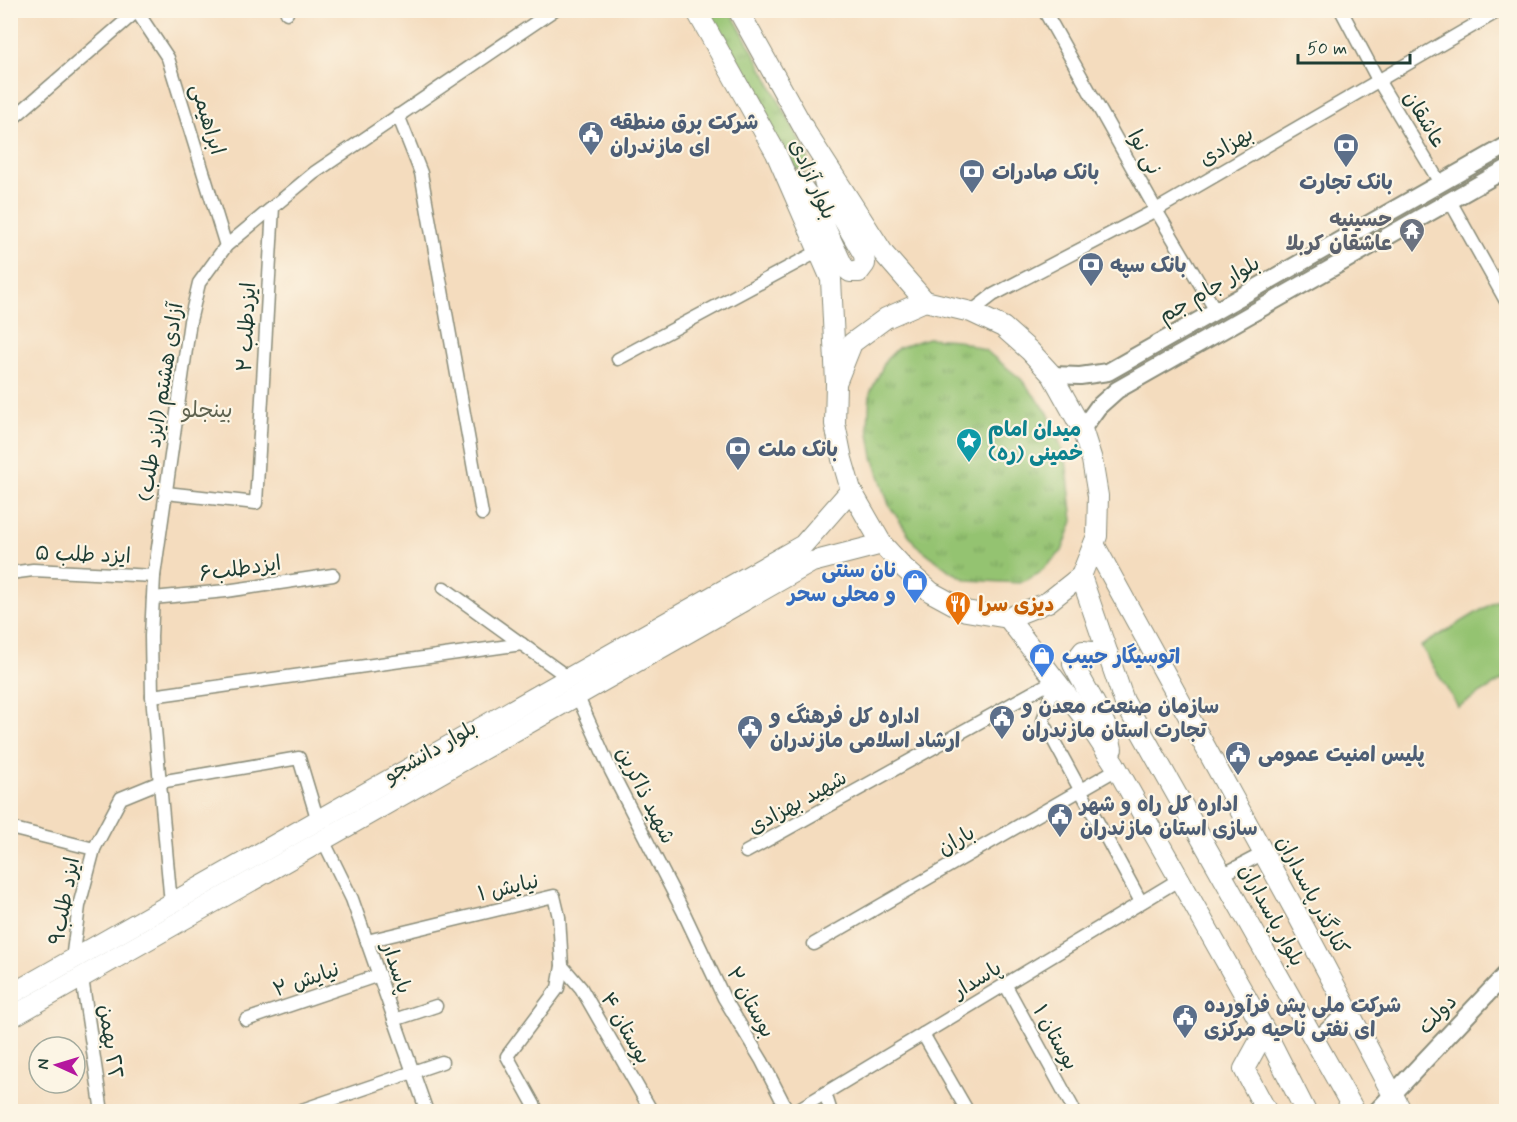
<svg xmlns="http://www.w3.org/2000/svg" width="1517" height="1122" font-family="Mynerve,'Playpen Sans Arabic',sans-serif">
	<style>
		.grass { fill: url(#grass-tufts); stroke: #5a8052; stroke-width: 1.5 }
		.park { fill: #94c371; stroke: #5a8052; stroke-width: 1.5 }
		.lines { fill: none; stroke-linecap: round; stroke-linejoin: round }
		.minor-casing { stroke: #8a8c79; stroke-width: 15 }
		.secondary-casing { stroke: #8a8c79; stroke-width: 20 }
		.primary-casing { stroke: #8a8c79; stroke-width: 22 }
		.trunk-casing { stroke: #8a8c79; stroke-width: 22 }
		.minor { stroke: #fff; stroke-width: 12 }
		.secondary { stroke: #fff; stroke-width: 16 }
		.primary { stroke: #fff; stroke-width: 20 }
		.trunk { stroke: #fff; stroke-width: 20 }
		.labels { text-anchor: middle; stroke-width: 4.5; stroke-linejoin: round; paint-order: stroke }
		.street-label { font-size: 21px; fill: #1f3d34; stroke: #fcf5e5 }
		.service-label { font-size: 21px; font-weight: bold; fill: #4e5e75; stroke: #fcf5e5; text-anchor: start }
		.worship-label { font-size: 21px; font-weight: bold; fill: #5b616d; stroke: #fcf5e5; text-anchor: end }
		.culture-label { font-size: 21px; font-weight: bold; fill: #0d838f; stroke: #fcf5e5; text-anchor: start }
		.shop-label { font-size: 21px; font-weight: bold; fill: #366cbe; stroke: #fcf5e5; text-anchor: end }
		.food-label { font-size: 21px; font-weight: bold; fill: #c56008; stroke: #fcf5e5; text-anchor: start }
		.neighbourhood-label { font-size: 22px; fill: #5f6350; stroke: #fcf5e5 }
	</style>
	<defs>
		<pattern id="grass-tufts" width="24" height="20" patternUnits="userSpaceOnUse" patternTransform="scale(1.5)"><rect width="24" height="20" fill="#94c371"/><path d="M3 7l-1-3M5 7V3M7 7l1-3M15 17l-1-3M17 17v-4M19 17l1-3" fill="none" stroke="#78a05e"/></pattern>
	</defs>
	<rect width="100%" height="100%" fill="#fcf5e5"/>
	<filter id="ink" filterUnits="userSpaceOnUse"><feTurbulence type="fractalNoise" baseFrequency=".0167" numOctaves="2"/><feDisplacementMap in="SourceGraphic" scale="12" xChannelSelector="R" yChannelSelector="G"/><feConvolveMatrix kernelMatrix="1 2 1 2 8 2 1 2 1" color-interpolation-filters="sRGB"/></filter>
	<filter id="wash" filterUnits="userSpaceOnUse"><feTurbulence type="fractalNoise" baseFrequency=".008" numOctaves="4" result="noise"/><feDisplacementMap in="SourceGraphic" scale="24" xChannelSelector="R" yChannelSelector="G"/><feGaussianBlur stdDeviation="1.35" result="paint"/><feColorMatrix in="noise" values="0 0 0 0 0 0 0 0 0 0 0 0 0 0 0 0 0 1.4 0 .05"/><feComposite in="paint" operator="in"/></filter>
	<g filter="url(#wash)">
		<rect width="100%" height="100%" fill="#f4dcbe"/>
		<!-- grass -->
		<g class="grass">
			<polygon points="703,11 730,11 760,64 808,157 807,172 795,168 781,148"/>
			<polygon points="928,338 957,340 986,351 1021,379 1048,413 1066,460 1073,521 1062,551 1038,574 1020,583 968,580 950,571 915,544 889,505 873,457 868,427 870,393 886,360 898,348"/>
		</g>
		<!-- park -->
		<polygon class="park" points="1506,595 1506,678 1458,707 1421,646"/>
	</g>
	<g filter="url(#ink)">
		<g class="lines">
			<defs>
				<g id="minor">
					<polyline points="136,10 168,58 226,246"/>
					<polyline points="286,10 287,13"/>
					<polyline points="1044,10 1156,210 1216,311"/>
					<polyline points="1341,10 1378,80 1440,183"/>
					<polyline points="398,115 421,173 482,514"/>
					<polyline points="10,121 138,10"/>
					<polyline points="1450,201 1506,301"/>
					<polyline points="971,312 993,295 1156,210 1500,10"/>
					<polyline points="618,359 819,251"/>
					<polyline points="166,493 256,503 273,207"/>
					<polyline points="10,573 33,570 154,576"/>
					<polyline points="444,588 569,678"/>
					<polyline points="153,598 226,591 333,575"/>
					<polyline points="1055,680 1043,721 1141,902"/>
					<polyline points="577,695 611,771 683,911 724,998 762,1061 788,1112"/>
					<polyline points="152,696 522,644"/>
					<polyline points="10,828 94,849 121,798 160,782 299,758 318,821"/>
					<polyline points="323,840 352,899 427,1112"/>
					<polyline points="746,852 1055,680"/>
					<polyline points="1222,875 1264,853"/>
					<polyline points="171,904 152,696 151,636 154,576 190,321 199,283 226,246 314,173 554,10"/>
					<polyline points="367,941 554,896 559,917 562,966 558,988 507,1056 538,1112"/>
					<polyline points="814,944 1117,769"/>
					<polyline points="72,960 79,906 94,849"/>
					<polyline points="562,966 581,988 652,1112"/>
					<polyline points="82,978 102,1112"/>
					<polyline points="1005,984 1073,1108"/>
					<polyline points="246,1020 379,975"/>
					<polyline points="394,1020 436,1006"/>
					<polyline points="923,1034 968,1112"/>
					<polyline points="1314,1040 1348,1009"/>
					<polyline points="825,1093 831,1112"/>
					<polyline points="296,1112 442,1062"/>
					<polyline points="794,1112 1180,879"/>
				</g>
				<g id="secondary">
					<polyline points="1052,375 1080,376 1108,372 1506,146"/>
					<polyline points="1082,429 1098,407 1117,390 1506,169"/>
					<polyline points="1376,1112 1506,974"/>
				</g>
				<g id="primary">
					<polyline points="696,10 776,153 831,279 836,383"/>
					<polyline points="738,10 807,134 884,254 925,301"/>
					<polyline points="798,182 814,204 843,266 850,272 859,272 865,264 864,255 828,193 820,169"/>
					<polyline points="1094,544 1298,916 1402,1112"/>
					<polyline points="10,995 803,545 851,490"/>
					<polyline points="10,1018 812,562 882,544"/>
					<polyline points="1265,1031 1244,1069 1267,1112"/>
				</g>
				<g id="trunk">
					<polygon points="925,301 971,312 1003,327 1030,351 1052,375 1082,429 1092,460 1098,496 1097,536 1081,576 1048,602 1008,618 966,611 931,592 904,568 882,544 851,490 842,459 835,424 836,383 852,343 886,318"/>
					<polyline points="1081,576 1124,701 1355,1112"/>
					<polyline points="1008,618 1085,719 1114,763 1265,1031 1306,1112"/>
					<path d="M 1108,654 L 1083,651 L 1073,664 C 1087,692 1107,718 1112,749"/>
				</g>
			</defs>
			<!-- minor casing -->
			<use href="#minor" class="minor-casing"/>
			<!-- secondary casing -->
			<use href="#secondary" class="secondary-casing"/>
			<!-- primary casing -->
			<use href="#primary" class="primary-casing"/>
			<!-- trunk casing -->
			<use href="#trunk" class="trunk-casing"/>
			<!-- minor -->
			<use href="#minor" class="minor"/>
			<!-- secondary -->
			<use href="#secondary" class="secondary"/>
			<!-- primary -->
			<use href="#primary" class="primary"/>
			<!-- trunk -->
			<use href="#trunk" class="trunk"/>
		</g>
	</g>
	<!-- icons -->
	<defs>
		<symbol id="civic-pin" viewBox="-11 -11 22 30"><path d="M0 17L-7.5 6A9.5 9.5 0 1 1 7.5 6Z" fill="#5c6f8a" stroke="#fcf5e5"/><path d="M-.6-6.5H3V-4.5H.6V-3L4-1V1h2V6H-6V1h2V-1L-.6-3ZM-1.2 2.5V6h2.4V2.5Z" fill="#fff"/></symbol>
		<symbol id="bank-pin" viewBox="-11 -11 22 30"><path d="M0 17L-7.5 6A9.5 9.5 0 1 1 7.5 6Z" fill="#5c6f8a" stroke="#fcf5e5"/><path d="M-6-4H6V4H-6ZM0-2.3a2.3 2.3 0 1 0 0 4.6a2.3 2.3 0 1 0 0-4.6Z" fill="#fff"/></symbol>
		<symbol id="temple-pin" viewBox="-11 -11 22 30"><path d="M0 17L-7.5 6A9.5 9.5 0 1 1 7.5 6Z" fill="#6b7280" stroke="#fcf5e5"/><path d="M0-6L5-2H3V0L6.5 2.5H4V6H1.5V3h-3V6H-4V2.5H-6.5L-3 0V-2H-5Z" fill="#fff"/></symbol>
		<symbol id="sight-pin" viewBox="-11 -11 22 30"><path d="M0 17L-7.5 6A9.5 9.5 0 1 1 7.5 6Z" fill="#0f9aa8" stroke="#fcf5e5"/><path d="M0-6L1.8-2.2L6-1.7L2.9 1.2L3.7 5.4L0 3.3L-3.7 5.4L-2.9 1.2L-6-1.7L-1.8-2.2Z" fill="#fff"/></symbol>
		<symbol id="shop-pin" viewBox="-11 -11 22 30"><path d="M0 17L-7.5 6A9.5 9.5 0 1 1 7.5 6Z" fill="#3f7fe0" stroke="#fcf5e5"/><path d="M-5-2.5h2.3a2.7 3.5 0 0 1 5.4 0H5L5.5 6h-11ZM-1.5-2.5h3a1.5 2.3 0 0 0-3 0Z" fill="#fff"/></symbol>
		<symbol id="restaurant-pin" viewBox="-11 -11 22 30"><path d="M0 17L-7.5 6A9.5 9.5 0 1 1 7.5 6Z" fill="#e8710a" stroke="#fcf5e5"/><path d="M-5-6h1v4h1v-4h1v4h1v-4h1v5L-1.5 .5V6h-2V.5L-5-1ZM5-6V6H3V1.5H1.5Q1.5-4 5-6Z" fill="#fff"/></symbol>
	</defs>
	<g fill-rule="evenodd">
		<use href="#civic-pin" x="576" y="119" width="30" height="40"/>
		<use href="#bank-pin" x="1331" y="131" width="30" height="40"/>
		<use href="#bank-pin" x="957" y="157" width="30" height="40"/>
		<use href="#temple-pin" x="1397" y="216" width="30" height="40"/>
		<use href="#bank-pin" x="1076" y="250" width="30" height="40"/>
		<use href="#sight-pin" x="954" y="426" width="30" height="40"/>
		<use href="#bank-pin" x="723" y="434" width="30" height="40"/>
		<use href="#shop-pin" x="900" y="567" width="30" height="40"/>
		<use href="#restaurant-pin" x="943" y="589" width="30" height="40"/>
		<use href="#shop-pin" x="1027" y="641" width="30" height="40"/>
		<use href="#civic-pin" x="987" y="703" width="30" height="40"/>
		<use href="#civic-pin" x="735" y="713" width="30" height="40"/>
		<use href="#civic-pin" x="1223" y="739" width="30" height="40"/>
		<use href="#civic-pin" x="1045" y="801" width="30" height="40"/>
		<use href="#civic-pin" x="1170" y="1002" width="30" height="40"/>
	</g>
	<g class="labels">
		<!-- street labels -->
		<g class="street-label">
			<text transform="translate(208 119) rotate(73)" y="7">ابراهیمی</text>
			<text transform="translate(1425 119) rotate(59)" y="7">عاشقان</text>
			<text transform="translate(1226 146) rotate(-30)" y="7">بهزادی</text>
			<text transform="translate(1145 152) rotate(61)" y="7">نی نوا</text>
			<text transform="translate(813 179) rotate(66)" y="7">بلوار آزادی</text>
			<text transform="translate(1209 289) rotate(-30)" y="7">بلوار جام جم</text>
			<text transform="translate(246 327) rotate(-87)" y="7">ایزدطلب ۲</text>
			<text transform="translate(160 402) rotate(-81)" y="7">آزادی هشتم (ایزد طلب)</text>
			<text transform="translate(83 554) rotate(2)" y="7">ايزد طلب ۵</text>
			<text transform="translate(240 568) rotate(-8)" y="7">ایزدطلب۶</text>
			<text transform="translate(430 751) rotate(-30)" y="7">بلوار دانشجو</text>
			<text transform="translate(646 795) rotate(63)" y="7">شهید ذاکرین</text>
			<text transform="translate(797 802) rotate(-29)" y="7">شهید بهزادی</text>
			<text transform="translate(956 840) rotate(-30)" y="7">باران</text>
			<text transform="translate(508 887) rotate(-13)" y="7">نیایش ۱</text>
			<text transform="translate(1313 895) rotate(62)" y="7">کنارگذر پاسداران</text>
			<text transform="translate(64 901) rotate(-79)" y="7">ایزد طلب۹</text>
			<text transform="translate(1272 915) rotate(61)" y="7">بلوار پاسداران</text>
			<text transform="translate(397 968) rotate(71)" y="7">پاسدار</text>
			<text transform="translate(306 979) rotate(-19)" y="7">نیایش ۲</text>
			<text transform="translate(977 979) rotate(-31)" y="7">پاسدار</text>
			<text transform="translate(751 1002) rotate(61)" y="7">بوستان ۲</text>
			<text transform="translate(1437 1014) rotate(-46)" y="7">دولت</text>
			<text transform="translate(626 1028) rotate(60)" y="7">بوستان ۴</text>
			<text transform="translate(1056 1037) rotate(61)" y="7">بوستان ۱</text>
			<text transform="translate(111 1042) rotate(82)" y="7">٢٢ بهمن</text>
		</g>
		<!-- service labels -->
		<g class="service-label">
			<text x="610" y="129">شرکت برق منطقه<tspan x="610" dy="24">ای مازندران</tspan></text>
			<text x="992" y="179">بانک صادرات</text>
			<text x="1346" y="189" text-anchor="middle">بانک تجارت</text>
			<text x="1110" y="272">بانک سپه</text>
			<text x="758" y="456">بانک ملت</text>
			<text x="1022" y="713">سازمان صنعت، معدن و<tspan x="1022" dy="24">تجارت استان مازندران</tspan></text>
			<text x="770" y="723">اداره کل فرهنگ و<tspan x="770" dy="24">ارشاد اسلامی مازندران</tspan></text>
			<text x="1258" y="761">پلیس امنیت عمومی</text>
			<text x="1080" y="811">اداره کل راه و شهر<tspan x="1080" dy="24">سازی استان مازندران</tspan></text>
			<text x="1204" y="1012">شرکت ملی پش فرآورده<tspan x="1204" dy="24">ای نفتی ناحیه مرکزی</tspan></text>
		</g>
		<!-- worship labels -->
		<g class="worship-label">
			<text x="1392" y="226">حسینیه<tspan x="1392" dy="24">عاشقان کربلا</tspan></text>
		</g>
		<!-- culture labels -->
		<g class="culture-label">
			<text x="988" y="436">میدان امام<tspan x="988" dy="24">خمینی (ره)</tspan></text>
		</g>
		<!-- shop labels -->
		<g class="shop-label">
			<text x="896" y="577">نان سنتی<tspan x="896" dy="24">و محلی سحر</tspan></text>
			<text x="1062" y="663" text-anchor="start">اتوسیگار حبیب</text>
		</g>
		<!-- food labels -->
		<g class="food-label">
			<text x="978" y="611">دیزی سرا</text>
		</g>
		<!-- neighbourhood labels -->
		<g class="neighbourhood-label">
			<text x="207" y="417">بینجلو</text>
		</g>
	</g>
	<!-- margin -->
	<rect width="1517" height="1122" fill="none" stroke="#fcf5e5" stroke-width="36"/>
	<!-- north arrow -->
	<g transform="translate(57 1065) rotate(274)"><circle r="28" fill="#fcf5e5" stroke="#a4ab9e" stroke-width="1.5"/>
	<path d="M0-4.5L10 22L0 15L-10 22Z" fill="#b5179e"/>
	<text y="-9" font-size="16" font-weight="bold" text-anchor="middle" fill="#1f3d34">N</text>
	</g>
	<!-- scale -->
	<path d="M1298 54v9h112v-9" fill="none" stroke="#1f3d34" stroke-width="3"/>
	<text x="1307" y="54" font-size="18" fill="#1f3d34" stroke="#fcf5e5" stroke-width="4.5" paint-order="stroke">50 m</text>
</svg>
